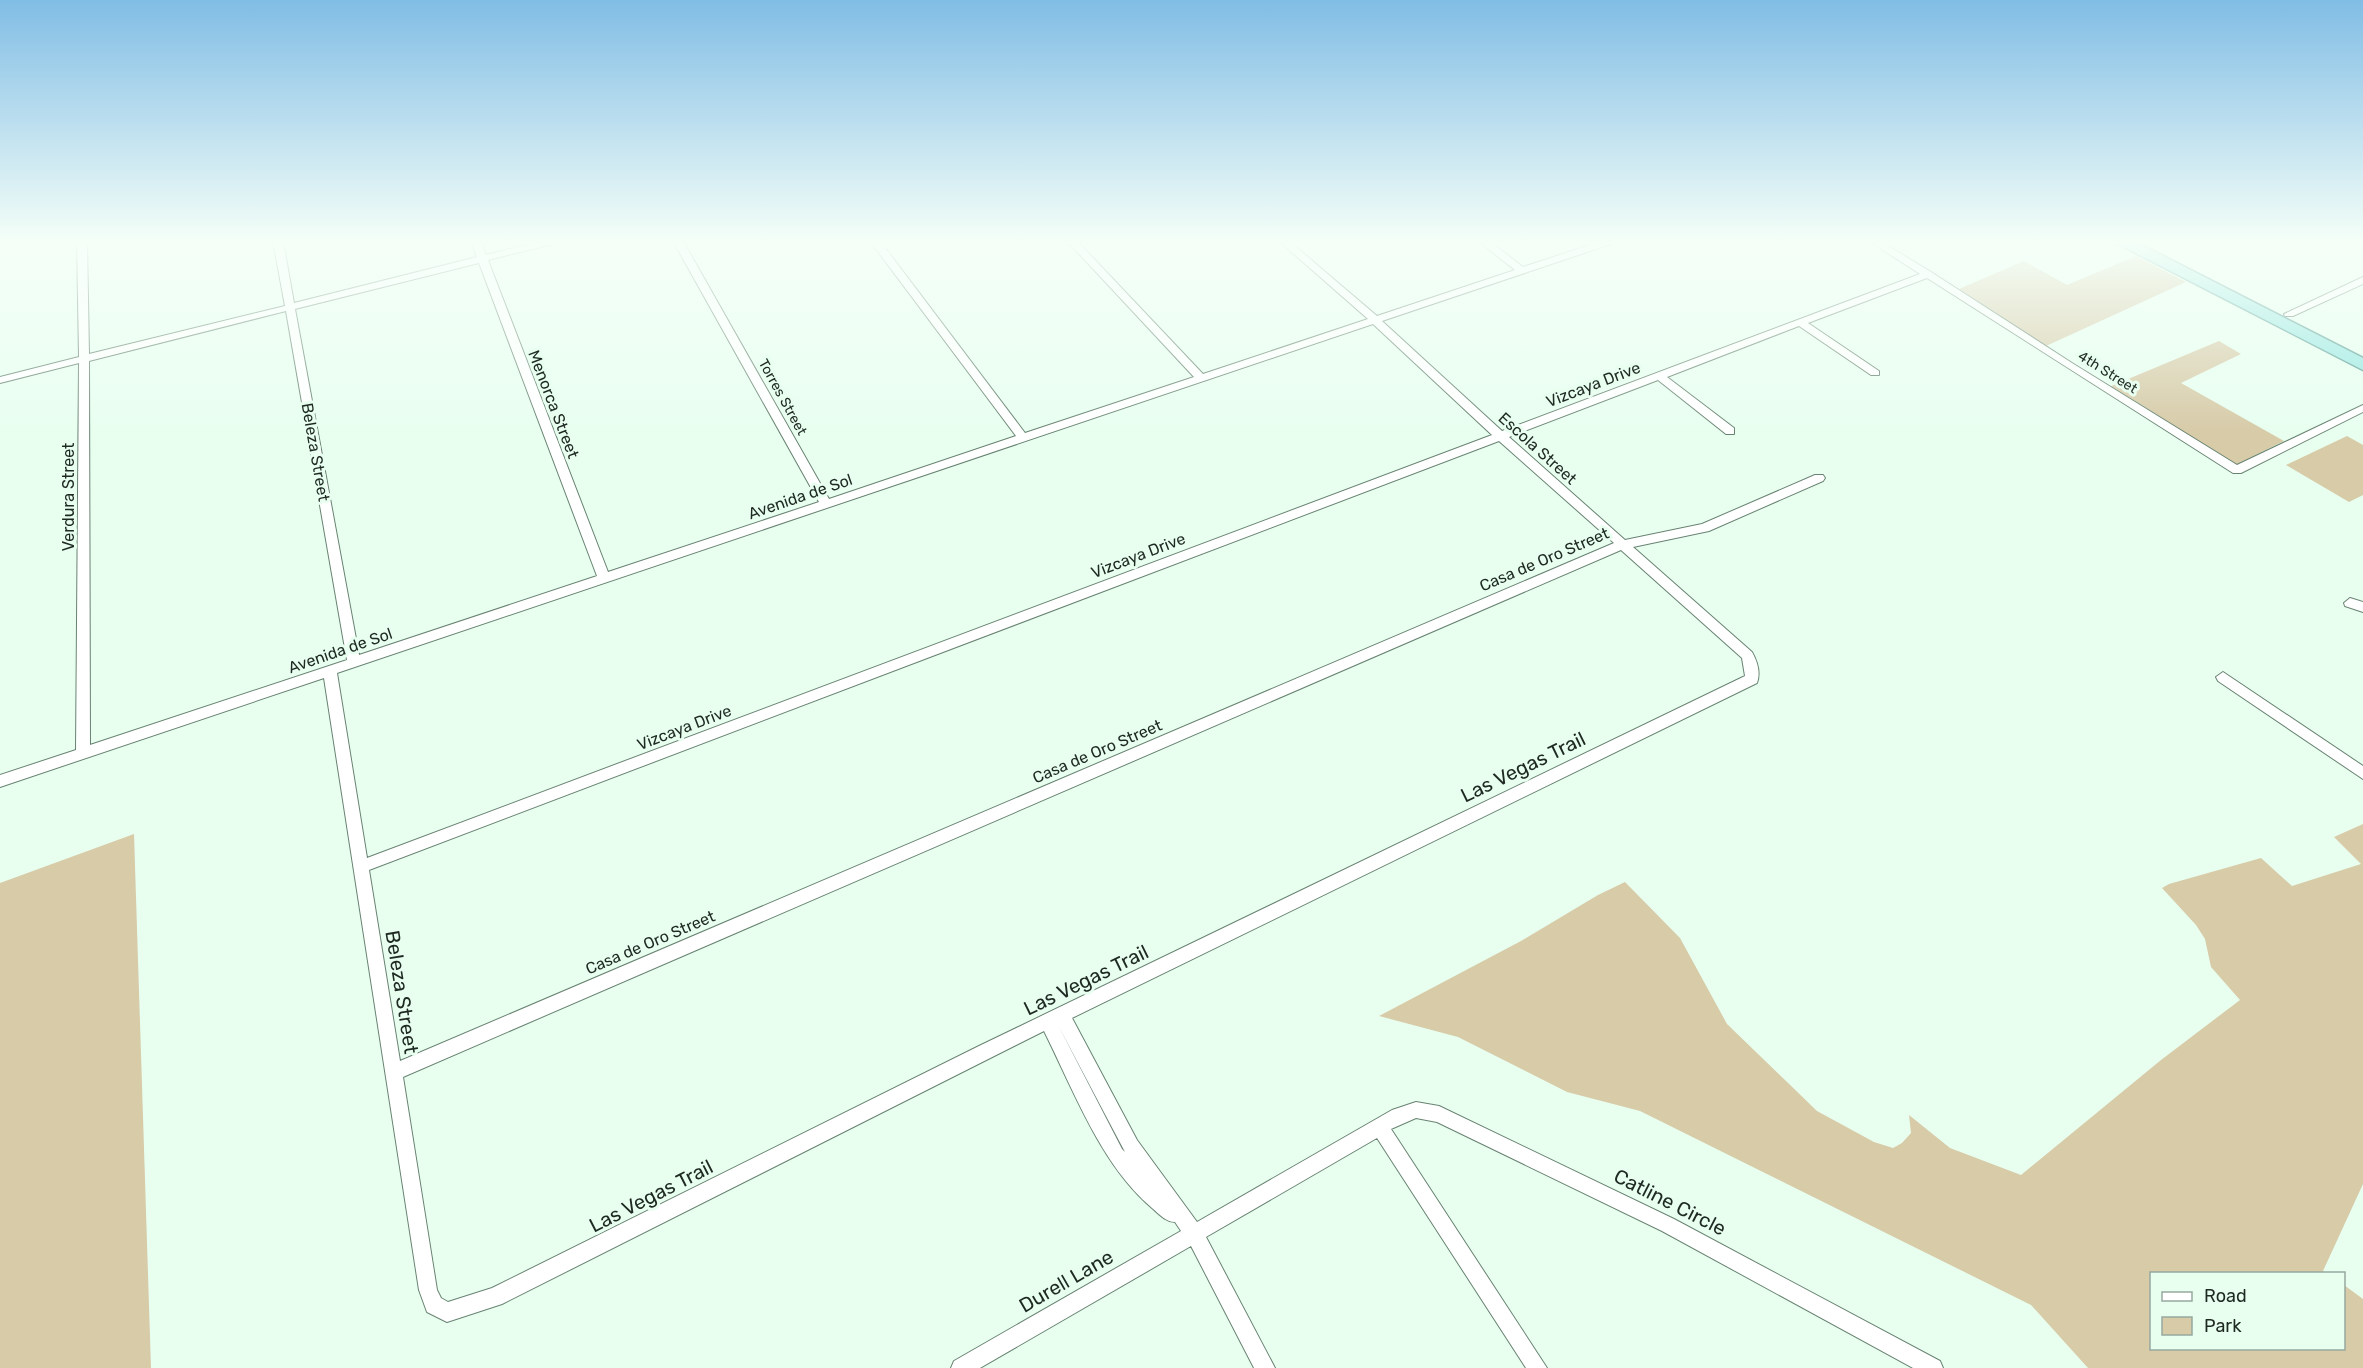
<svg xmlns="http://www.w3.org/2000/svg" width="2363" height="1368" font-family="Rubik,sans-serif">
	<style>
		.green { fill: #d7cba8 }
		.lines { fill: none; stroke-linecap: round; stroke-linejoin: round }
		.minor-casing { stroke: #688372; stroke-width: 2 }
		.trunk-casing { stroke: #5ea19a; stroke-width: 3 }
		.minor { fill: #fff; fill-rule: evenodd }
		.trunk { fill: #9ae8e2; fill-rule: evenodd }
		.labels { text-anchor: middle; stroke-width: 6; stroke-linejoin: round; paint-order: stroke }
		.far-street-label { font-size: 14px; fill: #1e2922; stroke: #e8fff0 }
		.street-label { font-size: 16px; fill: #1e2922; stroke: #e8fff0 }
		.near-street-label { font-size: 20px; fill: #1e2922; stroke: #e8fff0 }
	</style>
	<rect width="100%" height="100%" fill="#e8fff0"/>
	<!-- green -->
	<g class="green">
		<polygon points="2136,256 2186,282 2046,346 1959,289 2024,261 2067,285"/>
		<polygon points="2219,341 2241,354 2181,383 2284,441 2236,465 2109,387"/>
		<polygon points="2347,436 2363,445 2363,495 2349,502 2286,465"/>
		<polygon points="2363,824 2363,1184 2323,1271 2326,1273 2152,1274 2152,1348 2344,1348 2344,1285 2363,1299 2363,1368 2088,1368 2031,1305 1640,1111 1567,1092 1458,1037 1379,1016 1521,941 1598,895 1625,882 1680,938 1727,1024 1817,1111 1874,1142 1893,1148 1902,1143 1911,1133 1909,1115 1950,1148 2021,1175 2161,1060 2240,1000 2211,967 2205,939 2196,925 2162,888 2169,884 2261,858 2292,886 2361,864 2334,837"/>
		<polygon points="134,834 151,1368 0,1368 0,883"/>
	</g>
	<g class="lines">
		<defs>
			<g id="minor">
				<path d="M 77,241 L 87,241 L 89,354 L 285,306 L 273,241 L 283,241 L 294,303 L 477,257 L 471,241 L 481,241 L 486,255 L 543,241 L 559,241 L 557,243 L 488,260 L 608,572 L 819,502 L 673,241 L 683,241 L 829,499 L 1016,436 L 870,241 L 880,241 L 1025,433 L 1194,377 L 1067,241 L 1077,241 L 1203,374 L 1368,319 L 1279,241 L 1289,241 L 1377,316 L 1515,270 L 1478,241 L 1489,241 L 1523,267 L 1602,241 L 1616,241 L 1614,243 L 1382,321 L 1502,431 L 1920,274 L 1869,241 L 1880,241 L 1931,272 L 2072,363 L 2237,465 L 2363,405 L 2363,412 L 2241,473 L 2233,473 L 1927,278 L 1808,323 L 1879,371 L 1879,375 L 1871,375 L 1799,326 L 1667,377 L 1734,428 L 1734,434 L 1726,434 L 1658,380 L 1509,437 L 1625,540 L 1702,524 L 1815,475 L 1823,475 L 1825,478 L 1823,481 L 1709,531 L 1633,547 L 1752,652 C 1757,661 1761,672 1757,683 L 1072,1018 L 1137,1140 L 1197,1222 L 1392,1110 L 1416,1102 L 1439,1106 L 1674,1219 L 1940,1361 L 1943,1368 L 1913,1368 L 1662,1231 L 1437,1122 L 1416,1118 L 1391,1129 L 1547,1368 L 1526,1368 L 1377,1138 L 1206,1237 L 1275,1368 L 1254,1368 L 1191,1246 L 980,1368 L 951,1368 L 954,1361 L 1181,1231 L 1175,1222 C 1166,1222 1159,1214 1152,1208 C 1101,1165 1074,1091 1044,1031 L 502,1304 L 447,1322 L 427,1312 L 419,1290 L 324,678 L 0,787 L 0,775 L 76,750 L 79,363 L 0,383 L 0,377 L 79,357 ZM 479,263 L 597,576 L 359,655 L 295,309 ZM 286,311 L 347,660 L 90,745 L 89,361 ZM 1373,324 L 1492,435 L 367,858 L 337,673 ZM 1499,441 L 1614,543 L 400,1061 L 369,870 ZM 1621,550 L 1742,658 L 1745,676 L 979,1046 L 492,1288 L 448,1302 L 441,1298 L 437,1290 L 403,1077 ZM 1058,1025 L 1125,1152 L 1122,1149 Z"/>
				<polygon points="2363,277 2363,284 2293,316 2285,316 2284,314"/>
				<polygon points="2350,598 2363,602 2363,612 2345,606 2344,603"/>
				<polygon points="2223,672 2363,766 2363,779 2218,681 2216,677"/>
			</g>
			<polygon id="trunk" points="2116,241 2134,241 2363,358 2363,370 2118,244"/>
		</defs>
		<!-- minor casing -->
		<use href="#minor" class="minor-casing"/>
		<!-- trunk casing -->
		<use href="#trunk" class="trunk-casing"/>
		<!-- minor -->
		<use href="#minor" class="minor"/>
		<!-- trunk -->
		<use href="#trunk" class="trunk"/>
	</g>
	<!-- sky -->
	<linearGradient id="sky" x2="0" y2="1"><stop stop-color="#81bde5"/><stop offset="0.56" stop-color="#f5fff8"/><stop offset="1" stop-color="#f5fff8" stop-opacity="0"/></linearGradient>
	<rect width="2363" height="432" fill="url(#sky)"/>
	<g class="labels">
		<!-- far-street labels -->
		<g class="far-street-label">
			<text transform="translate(2108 372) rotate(32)" y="5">4th Street</text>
			<text transform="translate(783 397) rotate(61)" y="5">Torres Street</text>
		</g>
		<!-- street labels -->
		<g class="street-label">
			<text transform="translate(1593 384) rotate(-21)" y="6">Vizcaya Drive</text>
			<text transform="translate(554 404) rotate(69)" y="6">Menorca Street</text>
			<text transform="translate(1538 448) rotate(42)" y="6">Escola Street</text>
			<text transform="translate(316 452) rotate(80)" y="6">Beleza Street</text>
			<text transform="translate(800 496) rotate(-19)" y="6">Avenida de Sol</text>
			<text transform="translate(68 497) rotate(-90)" y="6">Verdura Street</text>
			<text transform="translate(1138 555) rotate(-21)" y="6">Vizcaya Drive</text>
			<text transform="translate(1544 559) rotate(-23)" y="6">Casa de Oro Street</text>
			<text transform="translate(340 650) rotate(-19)" y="6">Avenida de Sol</text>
			<text transform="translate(684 727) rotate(-21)" y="6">Vizcaya Drive</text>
			<text transform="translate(1097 751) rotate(-23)" y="6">Casa de Oro Street</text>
			<text transform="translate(650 942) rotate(-23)" y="6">Casa de Oro Street</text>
		</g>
		<!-- near-street labels -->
		<g class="near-street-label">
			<text transform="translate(1523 767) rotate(-26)" y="7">Las Vegas Trail</text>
			<text transform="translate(1086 980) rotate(-26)" y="7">Las Vegas Trail</text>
			<text transform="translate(402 992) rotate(81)" y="7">Beleza Street</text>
			<text transform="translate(651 1196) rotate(-27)" y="7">Las Vegas Trail</text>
			<text transform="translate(1670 1202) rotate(27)" y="7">Catline Circle</text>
			<text transform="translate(1066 1281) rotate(-30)" y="7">Durell Lane</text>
		</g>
	</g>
	<!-- legend -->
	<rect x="2150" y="1272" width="195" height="78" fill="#e8fff0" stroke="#97a99e" stroke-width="1.5"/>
	<rect x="2162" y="1292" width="30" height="9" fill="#ffffff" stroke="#97a99e" stroke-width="1.5"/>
	<text x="2204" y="1302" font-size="18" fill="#1e2922">Road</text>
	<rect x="2162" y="1317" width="30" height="18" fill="#d7cba8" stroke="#97a99e" stroke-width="1.5"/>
	<text x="2204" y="1332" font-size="18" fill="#1e2922">Park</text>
</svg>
